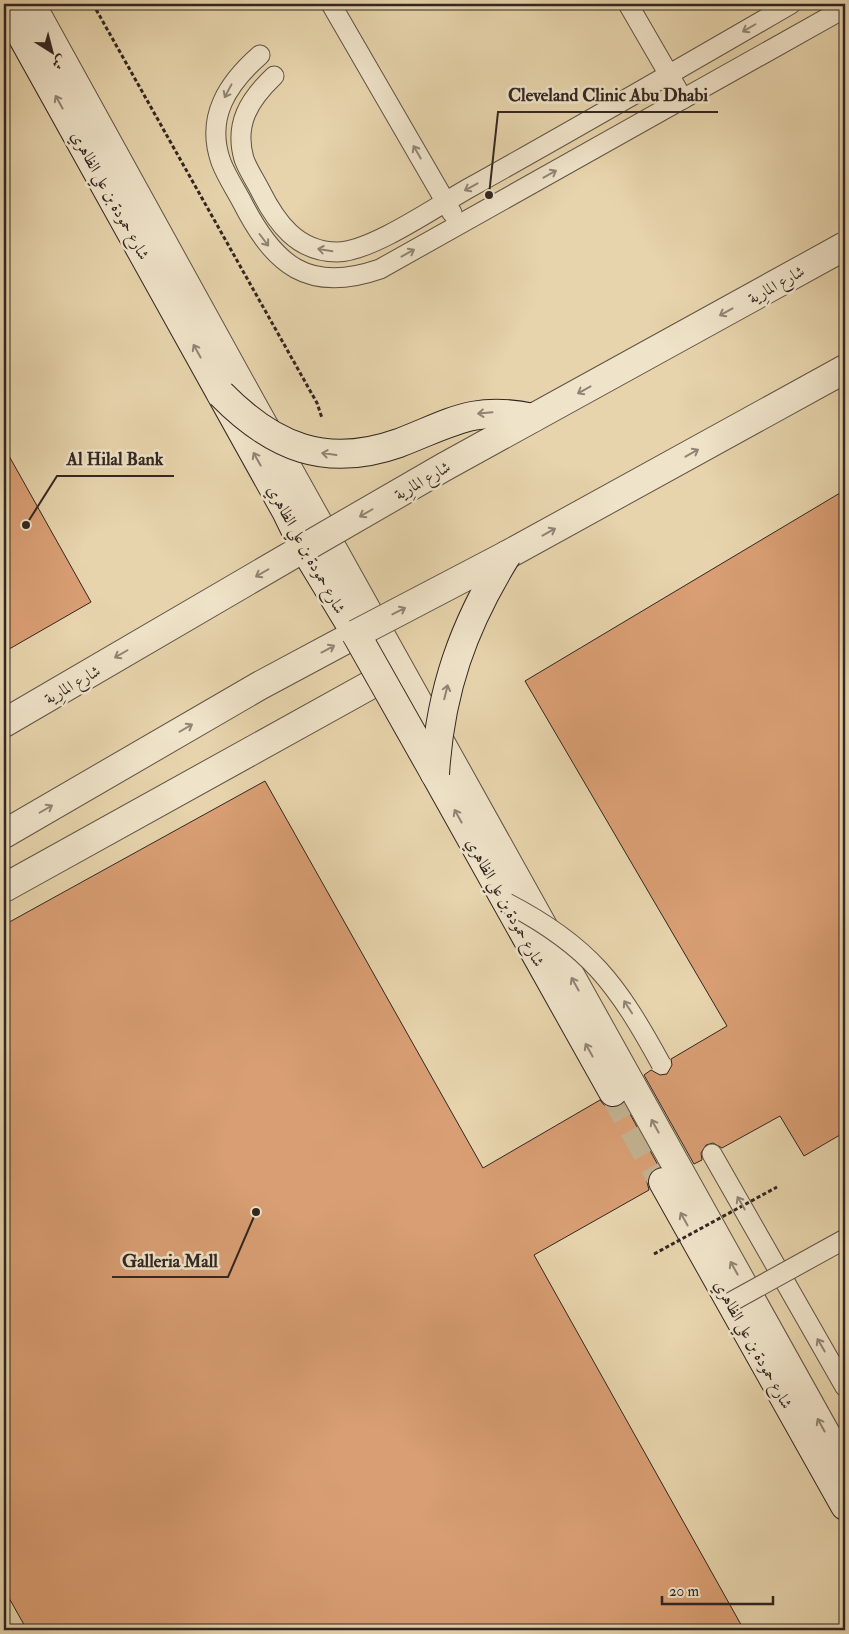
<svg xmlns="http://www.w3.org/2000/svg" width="849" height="1634" font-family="'IM FELL Double Pica',Amiri,serif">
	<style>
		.building { fill: #d99e73; stroke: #322621 }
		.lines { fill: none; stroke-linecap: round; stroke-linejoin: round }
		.secondary-tunnel { stroke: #c3b190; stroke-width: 28; stroke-dasharray: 28 14; stroke-linecap: butt }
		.service-casing { stroke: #5f5244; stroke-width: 21 }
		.minor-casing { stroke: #5f5244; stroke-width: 30 }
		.tertiary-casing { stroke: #5f5244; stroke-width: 30 }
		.secondary-casing { stroke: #322621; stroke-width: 30 }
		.path { stroke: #322621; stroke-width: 3; stroke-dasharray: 4 2.5; stroke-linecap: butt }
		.service { stroke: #efe3c9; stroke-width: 19 }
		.minor { stroke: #efe3c9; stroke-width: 28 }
		.tertiary { stroke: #efe3c9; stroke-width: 28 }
		.secondary { stroke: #efe3c9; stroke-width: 28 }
		.service-bridge-casing { stroke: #5f5244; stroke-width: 21; stroke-linecap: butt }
		.tertiary-bridge-casing { stroke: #5f5244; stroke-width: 30; stroke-linecap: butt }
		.secondary-bridge-casing { stroke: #322621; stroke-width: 30; stroke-linecap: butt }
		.path-bridge { stroke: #322621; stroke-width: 3; stroke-dasharray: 4 2.5; stroke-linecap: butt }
		.service-bridge { stroke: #efe3c9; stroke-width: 19 }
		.tertiary-bridge { stroke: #efe3c9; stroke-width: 28 }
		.secondary-bridge { stroke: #efe3c9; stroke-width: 28 }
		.oneway { stroke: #908475 }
		.labels { text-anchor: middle; stroke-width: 5; stroke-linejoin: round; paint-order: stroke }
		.street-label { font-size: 16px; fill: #322621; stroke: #efe3c9 }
		.leader { fill: none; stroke: #322621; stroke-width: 2 }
		.callout-dot { fill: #322621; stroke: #efe3c9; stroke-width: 2 }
		.callout-label { font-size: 18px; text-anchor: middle; font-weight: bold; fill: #322621; stroke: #efe3c9; stroke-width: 5; stroke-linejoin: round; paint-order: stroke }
	</style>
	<rect width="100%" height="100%" fill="#e7d4ac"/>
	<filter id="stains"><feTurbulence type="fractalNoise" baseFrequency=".004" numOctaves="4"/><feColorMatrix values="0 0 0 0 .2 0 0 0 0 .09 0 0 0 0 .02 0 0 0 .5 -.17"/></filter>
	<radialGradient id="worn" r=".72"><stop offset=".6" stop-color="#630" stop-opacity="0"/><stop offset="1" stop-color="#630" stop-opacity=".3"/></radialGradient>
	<!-- building -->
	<g class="building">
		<polygon points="4,447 91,602 4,652"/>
		<polygon points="845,490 845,1132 804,1156 780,1116 722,1148 713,1143 706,1145 701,1153 702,1160 694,1164 644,1075 651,1070 660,1075 667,1074 672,1065 671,1059 727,1026 525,681"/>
		<polygon points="265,781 483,1168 600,1100 605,1106 612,1108 624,1103 659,1167 649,1174 647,1182 649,1190 534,1255 744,1630 27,1630 4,1589 4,925"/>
	</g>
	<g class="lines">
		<!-- secondary-tunnel -->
		<polyline class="secondary-tunnel" points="613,1092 663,1182"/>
		<defs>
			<g id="service">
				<polyline points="331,4 452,213"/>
				<polyline points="628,4 683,99"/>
				<path d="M 260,55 C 228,83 205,117 221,162 C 226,175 235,189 242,202 C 274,265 308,294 380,269 L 845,8"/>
				<path d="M 274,76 C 249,100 234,124 244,159 C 248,170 255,180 260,190 C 276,222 297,252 337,252 C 371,252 437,206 469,188 C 577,128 684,66 791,4"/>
				<polyline points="712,1154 845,1387"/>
			</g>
			<g id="minor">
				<polyline points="31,4 249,399 845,1468"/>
				<polyline points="4,888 399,669"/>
			</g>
			<g id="tertiary">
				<polyline points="507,555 845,369"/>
				<polyline points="4,723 304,548"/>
				<polyline points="4,834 259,686 356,634"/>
			</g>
			<g id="secondary">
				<polyline points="4,4 286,511 304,548 356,634"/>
				<polyline points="435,774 613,1092"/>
				<polyline points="663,1182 845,1506"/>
			</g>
		</defs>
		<!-- service casing -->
		<use href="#service" class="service-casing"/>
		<!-- minor casing -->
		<use href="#minor" class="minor-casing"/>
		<!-- tertiary casing -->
		<use href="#tertiary" class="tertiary-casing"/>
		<!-- secondary casing -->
		<use href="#secondary" class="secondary-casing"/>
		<!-- path -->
		<polyline class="path" points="93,4 317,403 322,418"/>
		<!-- service -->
		<use href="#service" class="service"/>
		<!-- minor -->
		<use href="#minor" class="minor"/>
		<!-- tertiary -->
		<use href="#tertiary" class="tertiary"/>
		<!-- secondary -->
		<use href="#secondary" class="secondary"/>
		<defs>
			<g id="service-bridge">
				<path d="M 507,903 C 590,946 617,984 661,1064"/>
				<polyline points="731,1302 845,1239"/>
			</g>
			<g id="tertiary-bridge">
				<polyline points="304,548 444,467 845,246"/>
				<polyline points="356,634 507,555"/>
			</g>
			<g id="secondary-bridge">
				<path d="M 221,394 C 273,447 326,469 399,443 C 451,423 474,405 533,418"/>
				<polyline points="356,634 435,774"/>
				<path d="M 435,774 C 440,691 463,626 507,555"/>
			</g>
		</defs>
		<!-- service-bridge casing -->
		<use href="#service-bridge" class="service-bridge-casing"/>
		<!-- tertiary-bridge casing -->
		<use href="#tertiary-bridge" class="tertiary-bridge-casing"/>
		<!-- secondary-bridge casing -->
		<use href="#secondary-bridge" class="secondary-bridge-casing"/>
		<!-- path-bridge -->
		<polyline class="path-bridge" points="654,1254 777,1187"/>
		<!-- service-bridge -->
		<use href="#service-bridge" class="service-bridge"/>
		<!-- tertiary-bridge -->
		<use href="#tertiary-bridge" class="tertiary-bridge"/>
		<!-- secondary-bridge -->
		<use href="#secondary-bridge" class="secondary-bridge"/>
	</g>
	<!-- one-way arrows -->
	<defs><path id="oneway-shaft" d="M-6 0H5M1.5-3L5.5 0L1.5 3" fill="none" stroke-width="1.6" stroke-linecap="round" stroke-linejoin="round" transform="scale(1.25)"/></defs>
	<g class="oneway">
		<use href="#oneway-shaft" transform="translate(749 28) rotate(150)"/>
		<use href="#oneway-shaft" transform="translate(228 91) rotate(118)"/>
		<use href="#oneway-shaft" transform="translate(59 102) rotate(-119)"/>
		<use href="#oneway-shaft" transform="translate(417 152) rotate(-120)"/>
		<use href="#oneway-shaft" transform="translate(550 174) rotate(-29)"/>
		<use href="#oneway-shaft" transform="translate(471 187) rotate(151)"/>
		<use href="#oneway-shaft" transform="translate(264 240) rotate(53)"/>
		<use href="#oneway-shaft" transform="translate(325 250) rotate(-171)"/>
		<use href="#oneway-shaft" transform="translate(408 253) rotate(-29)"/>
		<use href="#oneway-shaft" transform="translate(726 312) rotate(151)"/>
		<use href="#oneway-shaft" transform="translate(197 351) rotate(-119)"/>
		<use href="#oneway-shaft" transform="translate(584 390) rotate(151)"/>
		<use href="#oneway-shaft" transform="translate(485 413) rotate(175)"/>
		<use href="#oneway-shaft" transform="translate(692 453) rotate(-29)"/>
		<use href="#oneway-shaft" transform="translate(329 454) rotate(-172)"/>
		<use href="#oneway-shaft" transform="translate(257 459) rotate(-119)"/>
		<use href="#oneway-shaft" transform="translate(366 513) rotate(150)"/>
		<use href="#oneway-shaft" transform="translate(549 532) rotate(-29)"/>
		<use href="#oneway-shaft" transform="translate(262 573) rotate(150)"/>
		<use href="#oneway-shaft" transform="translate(399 611) rotate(-27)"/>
		<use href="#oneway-shaft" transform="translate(328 649) rotate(-28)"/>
		<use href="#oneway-shaft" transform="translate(121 654) rotate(150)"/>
		<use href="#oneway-shaft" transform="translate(446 692) rotate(-76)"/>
		<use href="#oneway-shaft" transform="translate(186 728) rotate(-30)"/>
		<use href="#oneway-shaft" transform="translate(46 809) rotate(-30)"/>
		<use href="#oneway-shaft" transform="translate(458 816) rotate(-119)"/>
		<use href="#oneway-shaft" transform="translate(575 984) rotate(-119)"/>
		<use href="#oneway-shaft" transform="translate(628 1007) rotate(-123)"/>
		<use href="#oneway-shaft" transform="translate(589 1050) rotate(-119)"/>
		<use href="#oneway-shaft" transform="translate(655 1126) rotate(-119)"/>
		<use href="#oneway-shaft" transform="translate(741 1203) rotate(-120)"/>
		<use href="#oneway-shaft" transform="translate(684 1219) rotate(-119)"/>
		<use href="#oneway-shaft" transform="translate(734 1268) rotate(-119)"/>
		<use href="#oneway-shaft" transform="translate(821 1345) rotate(-120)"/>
		<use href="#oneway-shaft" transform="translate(821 1425) rotate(-119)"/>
	</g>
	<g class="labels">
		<!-- street labels -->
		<g class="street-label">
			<text transform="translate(111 195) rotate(61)" y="6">شارع حمودة بن علي الظاهري</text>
			<text transform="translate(776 284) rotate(-29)" y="6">شارع المارِية</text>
			<text transform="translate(422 480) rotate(-30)" y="6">شارع المارِية</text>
			<text transform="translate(307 549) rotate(61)" y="6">شارع حمودة بن علي الظاهري</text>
			<text transform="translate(72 684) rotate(-30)" y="6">شارع المارِية</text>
			<text transform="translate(506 902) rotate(61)" y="6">شارع حمودة بن علي الظاهري</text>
			<text transform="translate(754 1344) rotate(61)" y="6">شارع حمودة بن علي الظاهري</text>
		</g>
	</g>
	<!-- callouts -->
	<path class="leader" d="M489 195L498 112H718M26 525L57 476H174M256 1212L228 1277H112"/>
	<g class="callout-dot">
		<circle cx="489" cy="195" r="5"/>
		<circle cx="26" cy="525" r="5"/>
		<circle cx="256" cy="1212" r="5"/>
	</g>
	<g class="callout-label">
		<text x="608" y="101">Cleveland Clinic Abu Dhabi</text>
		<text x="115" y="465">Al Hilal Bank</text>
		<text x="170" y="1267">Galleria Mall</text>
	</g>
	<!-- margin -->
	<rect width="849" height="1634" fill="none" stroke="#e7d4ac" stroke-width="20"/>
	<rect x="5" y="5" width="839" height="1624" fill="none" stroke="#322621" stroke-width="2.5"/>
	<rect x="10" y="10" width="829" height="1614" fill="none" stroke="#322621"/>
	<!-- north arrow -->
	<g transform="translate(52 52) rotate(144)" stroke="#efe3c9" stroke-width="4" paint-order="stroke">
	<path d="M0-4L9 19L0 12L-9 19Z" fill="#322621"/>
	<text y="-8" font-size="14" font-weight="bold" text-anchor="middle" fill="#322621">ش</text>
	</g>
	<!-- scale -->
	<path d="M662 1596v8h111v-8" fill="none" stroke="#322621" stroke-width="2.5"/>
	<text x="669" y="1596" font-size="15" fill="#322621" stroke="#efe3c9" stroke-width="4" paint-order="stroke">20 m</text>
	<rect width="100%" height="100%" filter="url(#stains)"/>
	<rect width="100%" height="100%" fill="url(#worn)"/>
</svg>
